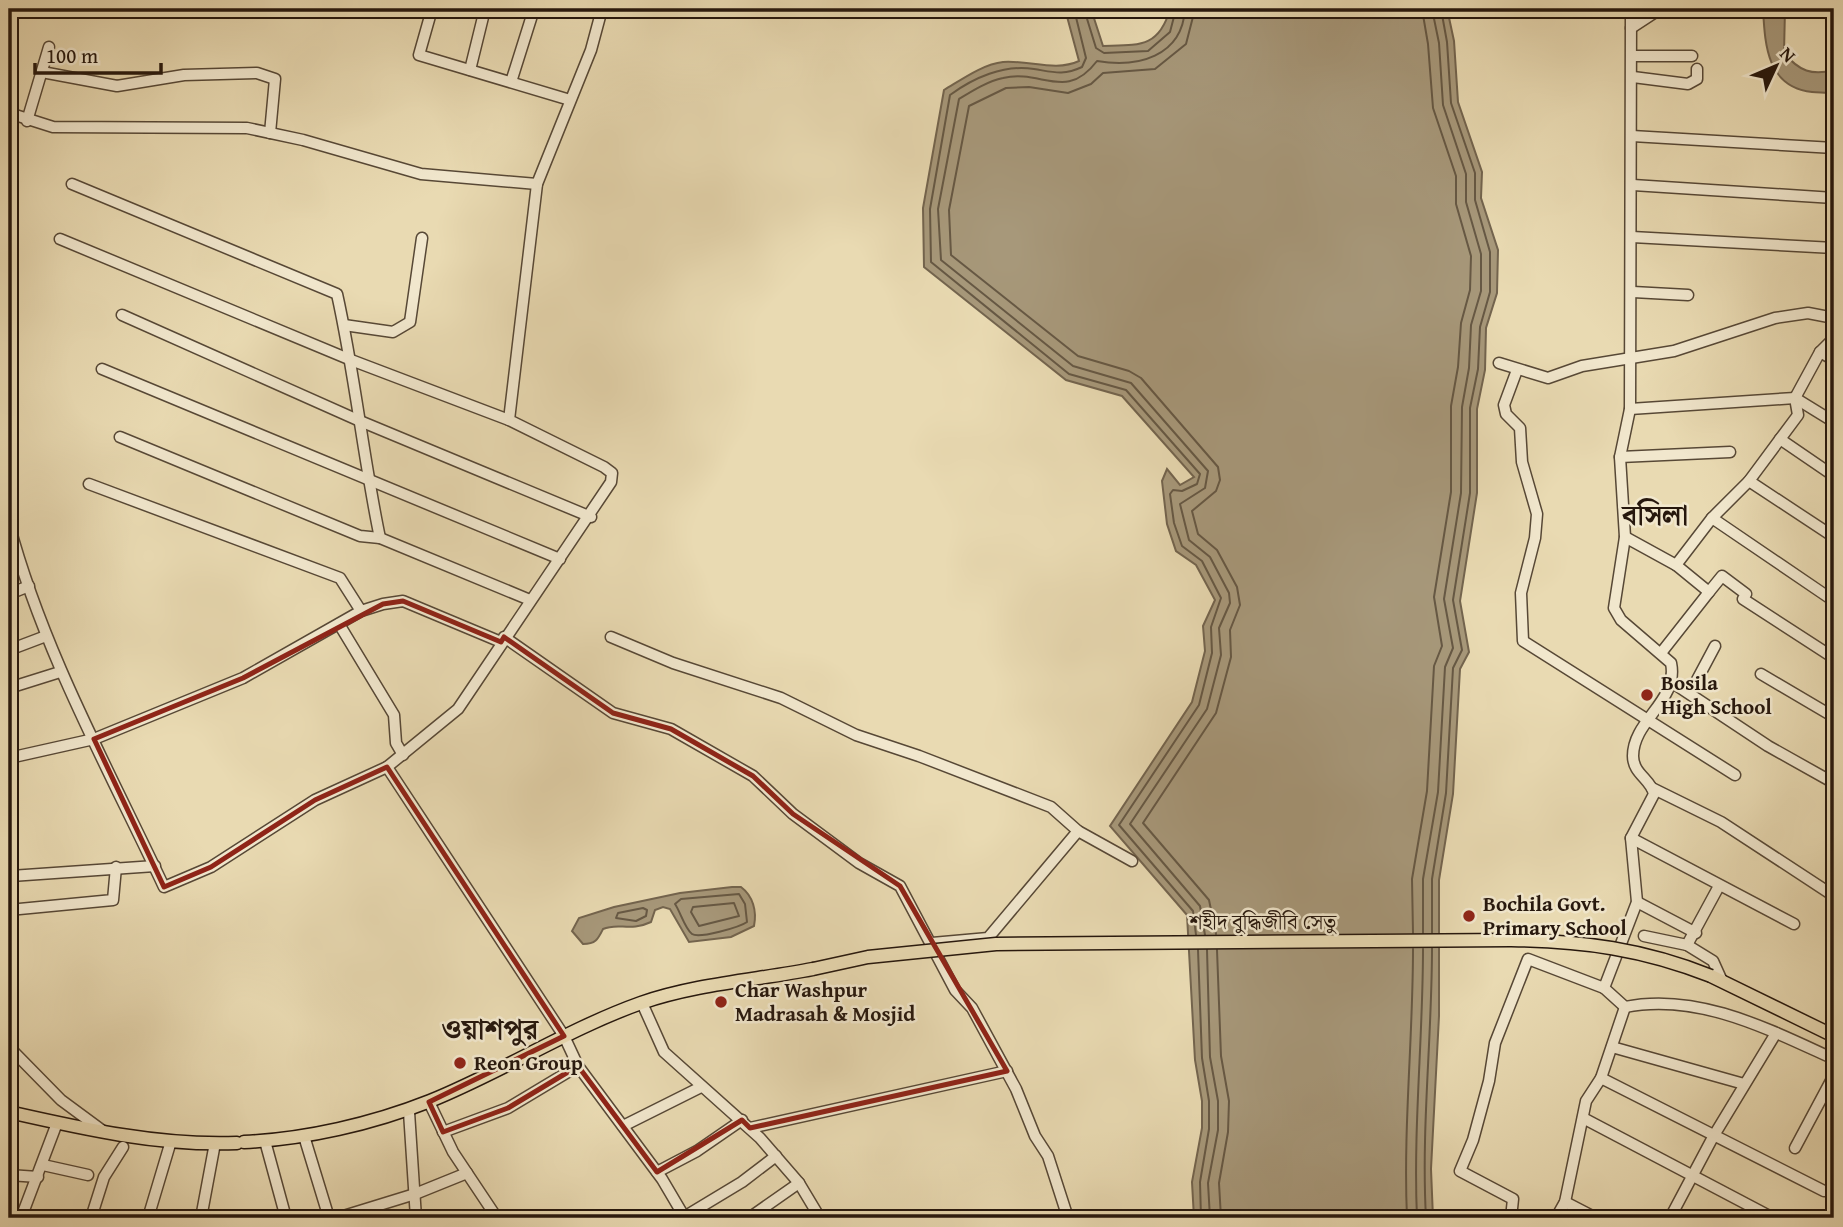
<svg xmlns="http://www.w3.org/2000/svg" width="1843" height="1227" font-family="'Gentium Book Plus','Noto Serif Bengali',serif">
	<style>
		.water { fill: #a7987a; stroke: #73644e; stroke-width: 2 }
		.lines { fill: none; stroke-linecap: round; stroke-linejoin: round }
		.shore { stroke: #665844; stroke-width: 2 }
		.minor-casing { stroke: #574836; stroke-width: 13 }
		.major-casing { stroke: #26170d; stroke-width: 15 }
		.minor { stroke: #f1e7cd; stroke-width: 10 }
		.major { stroke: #e9dab2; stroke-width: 12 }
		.major-bridge-casing { stroke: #26170d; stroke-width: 15; stroke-linecap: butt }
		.major-bridge { stroke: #e9dab2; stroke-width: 12 }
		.marked { fill: none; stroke: #8f2418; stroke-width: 5; stroke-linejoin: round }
		.poi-dot { fill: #8f2418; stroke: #f1e7cd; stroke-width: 2.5 }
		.labels { text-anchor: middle; stroke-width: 5; stroke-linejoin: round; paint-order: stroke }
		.poi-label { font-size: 21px; font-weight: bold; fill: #26170d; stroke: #f1e7cd; text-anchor: start }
		.street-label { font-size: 21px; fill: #26170d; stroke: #f1e7cd }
		.district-label { font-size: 28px; font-weight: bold; fill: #26170d; stroke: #f1e7cd }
	</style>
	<rect width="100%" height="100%" fill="#e9dab2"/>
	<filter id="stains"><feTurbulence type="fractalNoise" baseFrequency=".00286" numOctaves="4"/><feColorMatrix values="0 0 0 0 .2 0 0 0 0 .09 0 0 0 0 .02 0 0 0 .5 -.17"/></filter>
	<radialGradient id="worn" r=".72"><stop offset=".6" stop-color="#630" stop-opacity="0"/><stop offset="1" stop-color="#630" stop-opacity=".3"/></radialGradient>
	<!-- water -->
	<g class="water">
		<path d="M 1065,9 L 1091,9 L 1103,46 C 1139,45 1159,48 1170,9 L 1447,9 L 1448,13 L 1454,41 L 1458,102 L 1482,172 L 1481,198 L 1498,250 L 1497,293 L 1486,328 L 1485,370 L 1477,409 L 1477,493 L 1460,601 L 1469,652 L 1460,669 L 1453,794 L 1439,880 L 1439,1016 L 1431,1169 L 1433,1218 L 1194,1218 L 1192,1182 L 1202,1128 L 1202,1101 L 1195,1060 L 1187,915 L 1110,826 L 1192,702 L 1205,651 L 1203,626 L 1215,600 L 1196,565 L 1176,551 L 1167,524 L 1162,481 L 1167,469 L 1180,485 L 1194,477 L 1122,396 L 1066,380 L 924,267 L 923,208 L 944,90 C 961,80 983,64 1003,62 C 1030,60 1055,72 1079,61 Z"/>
		<path d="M 1763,9 L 1785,9 L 1784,53 C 1799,71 1812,76 1834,70 L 1834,94 C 1826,92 1820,93 1812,92 C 1766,87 1765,43 1763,9 Z"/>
		<path d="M 732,887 L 741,887 C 753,896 757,911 754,926 L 731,937 L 689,942 L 670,909 L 663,907 L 655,910 L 651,922 C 630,932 618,922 603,929 C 598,939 596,944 583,944 L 572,931 L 579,918 L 614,907 L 680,893 Z"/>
	</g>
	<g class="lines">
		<!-- shore -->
		<g class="shore">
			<path d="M 1074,9 L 1086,58 L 1082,67 C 1063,76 1053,72 1034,69 C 1004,64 973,78 950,95 L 930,209 L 931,262 L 1069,374 L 1126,390 L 1200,474 L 1197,484 L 1182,491 L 1173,490 L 1170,494 L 1174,523 L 1182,546 L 1202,561 L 1221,598 L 1211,627 L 1212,653 L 1199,705 L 1119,825 L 1193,911 L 1196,935"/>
			<polyline points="1084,9 1096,48 1104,53 1148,51 1170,32 1176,9"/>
			<path d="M 1185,9 C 1182,57 1137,68 1097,61 C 1066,102 1042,69 1003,78 C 988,81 972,91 959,99 L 938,209 L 941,260 L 1073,366 L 1131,383 L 1208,471 L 1205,488 L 1180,504 L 1189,540 L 1210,557 L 1229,593 L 1230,603 L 1219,628 L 1221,655 L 1207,709 L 1130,824 L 1200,906 L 1205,935"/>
			<polyline points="1195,9 1186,44 1155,69 1103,73 1091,84 1068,93 1029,87 1006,88 969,106 949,210 951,255 1078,356 1129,371 1141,378 1218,467 1220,480 1216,491 1192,511 1198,534 1217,550 1237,587 1240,605 1230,630 1231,657 1216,713 1143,823 1209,900 1216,934"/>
			<path d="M 739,894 L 745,904 L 747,922 C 740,927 699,939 692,934 C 685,929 680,911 675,904 L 681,899 Z"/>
			<polygon points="734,903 739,916 699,926 691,912 693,907"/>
			<polygon points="643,908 647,910 646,916 636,921 616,918 618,913"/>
			<polyline points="1413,933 1412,879 1427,791 1434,666 1442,646 1434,597 1451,492 1451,406 1458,367 1461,323 1470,290 1471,256 1456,204 1456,176 1433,108 1428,44 1422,9"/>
			<polyline points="1423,933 1423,879 1438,792 1445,667 1453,648 1444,599 1461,493 1462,407 1469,368 1471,325 1481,291 1481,254 1466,202 1466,174 1443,105 1439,43 1432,9"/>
			<polyline points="1432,933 1432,879 1446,793 1453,668 1462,650 1453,600 1470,493 1470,408 1478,369 1480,327 1490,292 1490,252 1475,200 1475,173 1451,103 1447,42 1441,9"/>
			<polyline points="1198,950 1202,1058 1209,1101 1209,1129 1200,1182 1201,1218"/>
			<polyline points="1207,950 1210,1057 1218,1101 1218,1130 1208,1183 1210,1218"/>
			<polyline points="1217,950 1221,1056 1229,1101 1228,1132 1219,1183 1221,1218"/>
			<path d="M 1407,1218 C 1403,1129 1413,1039 1413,949"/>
			<path d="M 1417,1218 C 1413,1129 1423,1038 1423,949"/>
			<path d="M 1426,1218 C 1421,1129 1432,1038 1432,948"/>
		</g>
		<defs>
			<g id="minor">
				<polyline points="432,9 419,55 570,100"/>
				<polyline points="602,9 591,50 537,184 509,420 604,467 612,473 611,482 458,709 387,767 564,1036 578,1066 662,1179 685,1218"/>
				<path d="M 1631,9 L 1630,409 L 1620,457 L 1625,537 L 1614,608 L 1621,620 L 1671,663 C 1679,701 1633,720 1633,756 C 1633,774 1651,779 1654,794 L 1631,838 L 1637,902 L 1604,988 L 1625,1007 C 1698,992 1770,1030 1834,1059"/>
				<polyline points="1631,28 1660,9"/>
				<polyline points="1632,56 1692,56"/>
				<polyline points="470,70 485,9"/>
				<polyline points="42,72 117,86 184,75 257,73 275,79 270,133"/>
				<polyline points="1633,77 1688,84 1697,79 1697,69"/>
				<polyline points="511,82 534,9"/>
				<polyline points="9,113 53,127 247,128 303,140 421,174 537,184"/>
				<polyline points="27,121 49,47"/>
				<polyline points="1632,136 1834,148"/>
				<path d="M 72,184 L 337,294 C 355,375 363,457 380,538"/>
				<polyline points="1633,185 1834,198"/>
				<polyline points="1632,237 1834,248"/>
				<polyline points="60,239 351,360 509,420"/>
				<polyline points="1633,292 1688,295"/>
				<polyline points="122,315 360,421 591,517"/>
				<polyline points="344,325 393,332 410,322 422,238"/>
				<polyline points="1820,352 1834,360"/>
				<polyline points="1499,363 1548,378 1582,366 1674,351 1775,318 1808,313 1834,318"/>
				<polyline points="102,369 560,559"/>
				<polyline points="1517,370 1504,405 1506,414 1520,428 1522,462 1537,514 1535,538 1521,593 1523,641 1735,775"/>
				<polyline points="1630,409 1795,398 1834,422"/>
				<polyline points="120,437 360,536 380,538 530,600"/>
				<polyline points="1780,439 1834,476"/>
				<polyline points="1620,457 1730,452"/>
				<polyline points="1749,481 1834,537"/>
				<polyline points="89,484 340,578 361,611"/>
				<polyline points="1712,518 1834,601"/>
				<path d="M 9,524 C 43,651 108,768 164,887 L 211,867 L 315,800 L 387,767"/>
				<polyline points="1625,537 1676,565 1709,592 1661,653"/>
				<polyline points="1676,565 1712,518 1749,481 1798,415 1795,398 1820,352 1834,338"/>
				<polyline points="1709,592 1722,576 1746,594 1743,599 1834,658"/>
				<polyline points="9,594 29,586"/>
				<polyline points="339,624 394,715 396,743 403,755"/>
				<polyline points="504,637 613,713 671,729 753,776 793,814 859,863 900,886 955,990 972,1008 1016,1089 1035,1136 1048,1156 1068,1218"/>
				<polyline points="611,637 673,663 781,698 856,735 919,756 1051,807 1078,831 1132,861"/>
				<polyline points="9,650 46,636"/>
				<polyline points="1761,674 1834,717"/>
				<polyline points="1673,683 1768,746 1834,783"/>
				<polyline points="9,688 60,672"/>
				<polyline points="1690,693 1715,646"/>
				<polyline points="9,758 94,739 243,678 361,611 383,604 403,601 501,642"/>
				<polyline points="1652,788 1721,822 1834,896"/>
				<polyline points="1631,838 1794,924"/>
				<polyline points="9,864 11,876 155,866"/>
				<polyline points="1637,902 1696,933"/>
				<polyline points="9,910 113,900 116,867"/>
				<polyline points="1644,936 1687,945 1719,886"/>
				<polyline points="932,943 988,938 1078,831"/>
				<polyline points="1687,945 1713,961 1722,981"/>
				<polyline points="642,1003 664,1052 760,1138 799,1183 820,1218"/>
				<polyline points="9,1047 61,1100 103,1131"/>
				<polyline points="1612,1047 1744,1084"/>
				<polyline points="1601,1078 1824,1191"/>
				<polyline points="429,1102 453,1152 497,1218"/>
				<polyline points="409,1112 416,1218"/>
				<polyline points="1583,1118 1773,1218"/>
				<polyline points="623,1126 701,1087"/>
				<polyline points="750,1128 1007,1071"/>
				<polyline points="443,1132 508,1108 578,1066"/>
				<polyline points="304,1136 329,1218"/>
				<polyline points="265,1141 286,1218"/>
				<polyline points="1795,1148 1834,1075"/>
				<polyline points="43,1165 88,1175"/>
				<polyline points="657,1172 697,1151 742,1120"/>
				<polyline points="9,1175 38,1177"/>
				<polyline points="1565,1202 1596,1218"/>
				<polyline points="684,1217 742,1182 776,1156"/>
				<polyline points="21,1218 57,1123"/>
				<polyline points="91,1218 104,1177 123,1147"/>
				<polyline points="148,1218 171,1141"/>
				<polyline points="201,1218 215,1143"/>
				<polyline points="337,1218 415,1194 467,1173"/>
				<polyline points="749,1218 799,1183"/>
				<polyline points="1511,1218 1513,1199 1460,1171 1473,1140 1489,1081 1495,1043 1528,959 1604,988"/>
				<polyline points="1556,1218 1565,1202 1586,1101 1601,1078 1625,1007"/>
				<polyline points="1670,1218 1713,1137 1776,1033"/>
			</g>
			<g id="major">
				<polyline points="1711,976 1834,1036"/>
				<path d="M 9,1112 C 84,1129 159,1146 237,1143"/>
				<path d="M 244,1142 C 306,1139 372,1124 430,1101 C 502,1072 568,1029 641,1003 C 696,984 756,980 813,969"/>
			</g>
		</defs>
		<!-- minor casing -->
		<use href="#minor" class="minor-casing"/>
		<!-- major casing -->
		<use href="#major" class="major-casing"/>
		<!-- minor -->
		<use href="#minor" class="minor"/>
		<!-- major -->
		<use href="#major" class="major"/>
		<defs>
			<path id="major-bridge" d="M 813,969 L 868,957 L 996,944 L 1511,940 C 1583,941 1643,949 1711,976"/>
		</defs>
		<!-- major-bridge casing -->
		<use href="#major-bridge" class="major-bridge-casing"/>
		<!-- major-bridge -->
		<use href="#major-bridge" class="major-bridge"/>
	</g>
	<!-- marked area -->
	<path class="marked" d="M 403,601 L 501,642 L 504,637 L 613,713 L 671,729 L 753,776 L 793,814 L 900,886 L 1007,1071 L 750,1128 L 742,1120 L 657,1172 L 578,1066 L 508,1108 L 443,1132 L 429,1102 L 564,1036 L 387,767 L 315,800 L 211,867 L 164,887 L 94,739 L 243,678 L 383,604 Z"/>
	<!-- markers -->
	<g class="poi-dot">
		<circle cx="1647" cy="695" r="7"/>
		<circle cx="1469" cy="916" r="7"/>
		<circle cx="721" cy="1002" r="7"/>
		<circle cx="460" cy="1063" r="7"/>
	</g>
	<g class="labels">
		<!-- poi labels -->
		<g class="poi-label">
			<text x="1661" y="690">Bosila<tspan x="1661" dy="24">High School</tspan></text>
			<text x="1483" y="911">Bochila Govt.<tspan x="1483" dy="24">Primary School</tspan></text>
			<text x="735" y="997">Char Washpur<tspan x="735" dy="24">Madrasah &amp; Mosjid</tspan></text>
			<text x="474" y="1070">Reon Group</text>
		</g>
		<!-- street labels -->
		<g class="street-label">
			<text x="1263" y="929">শহীদ বুদ্ধিজীবি সেতু</text>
		</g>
		<!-- district labels -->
		<g class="district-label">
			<text x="1655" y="525">বসিলা</text>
			<text x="490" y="1039">ওয়াশপুর</text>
		</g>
	</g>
	<!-- margin -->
	<rect width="1843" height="1227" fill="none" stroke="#e9dab2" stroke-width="35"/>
	<rect x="10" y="10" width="1822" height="1206" fill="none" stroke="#26170d" stroke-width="3.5"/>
	<rect x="18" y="18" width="1808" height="1192" fill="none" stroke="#26170d" stroke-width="2"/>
	<!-- north arrow -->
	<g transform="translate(1776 66) rotate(46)" stroke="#f1e7cd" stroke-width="5" paint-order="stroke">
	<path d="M0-5L12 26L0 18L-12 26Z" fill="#26170d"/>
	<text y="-10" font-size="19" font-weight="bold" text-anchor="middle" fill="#26170d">N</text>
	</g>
	<!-- scale -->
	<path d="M35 63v10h126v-10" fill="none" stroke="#26170d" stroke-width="3.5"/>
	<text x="46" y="63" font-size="21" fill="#26170d" stroke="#f1e7cd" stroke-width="5" paint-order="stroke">100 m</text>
	<rect width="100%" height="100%" filter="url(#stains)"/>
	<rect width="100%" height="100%" fill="url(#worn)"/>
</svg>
